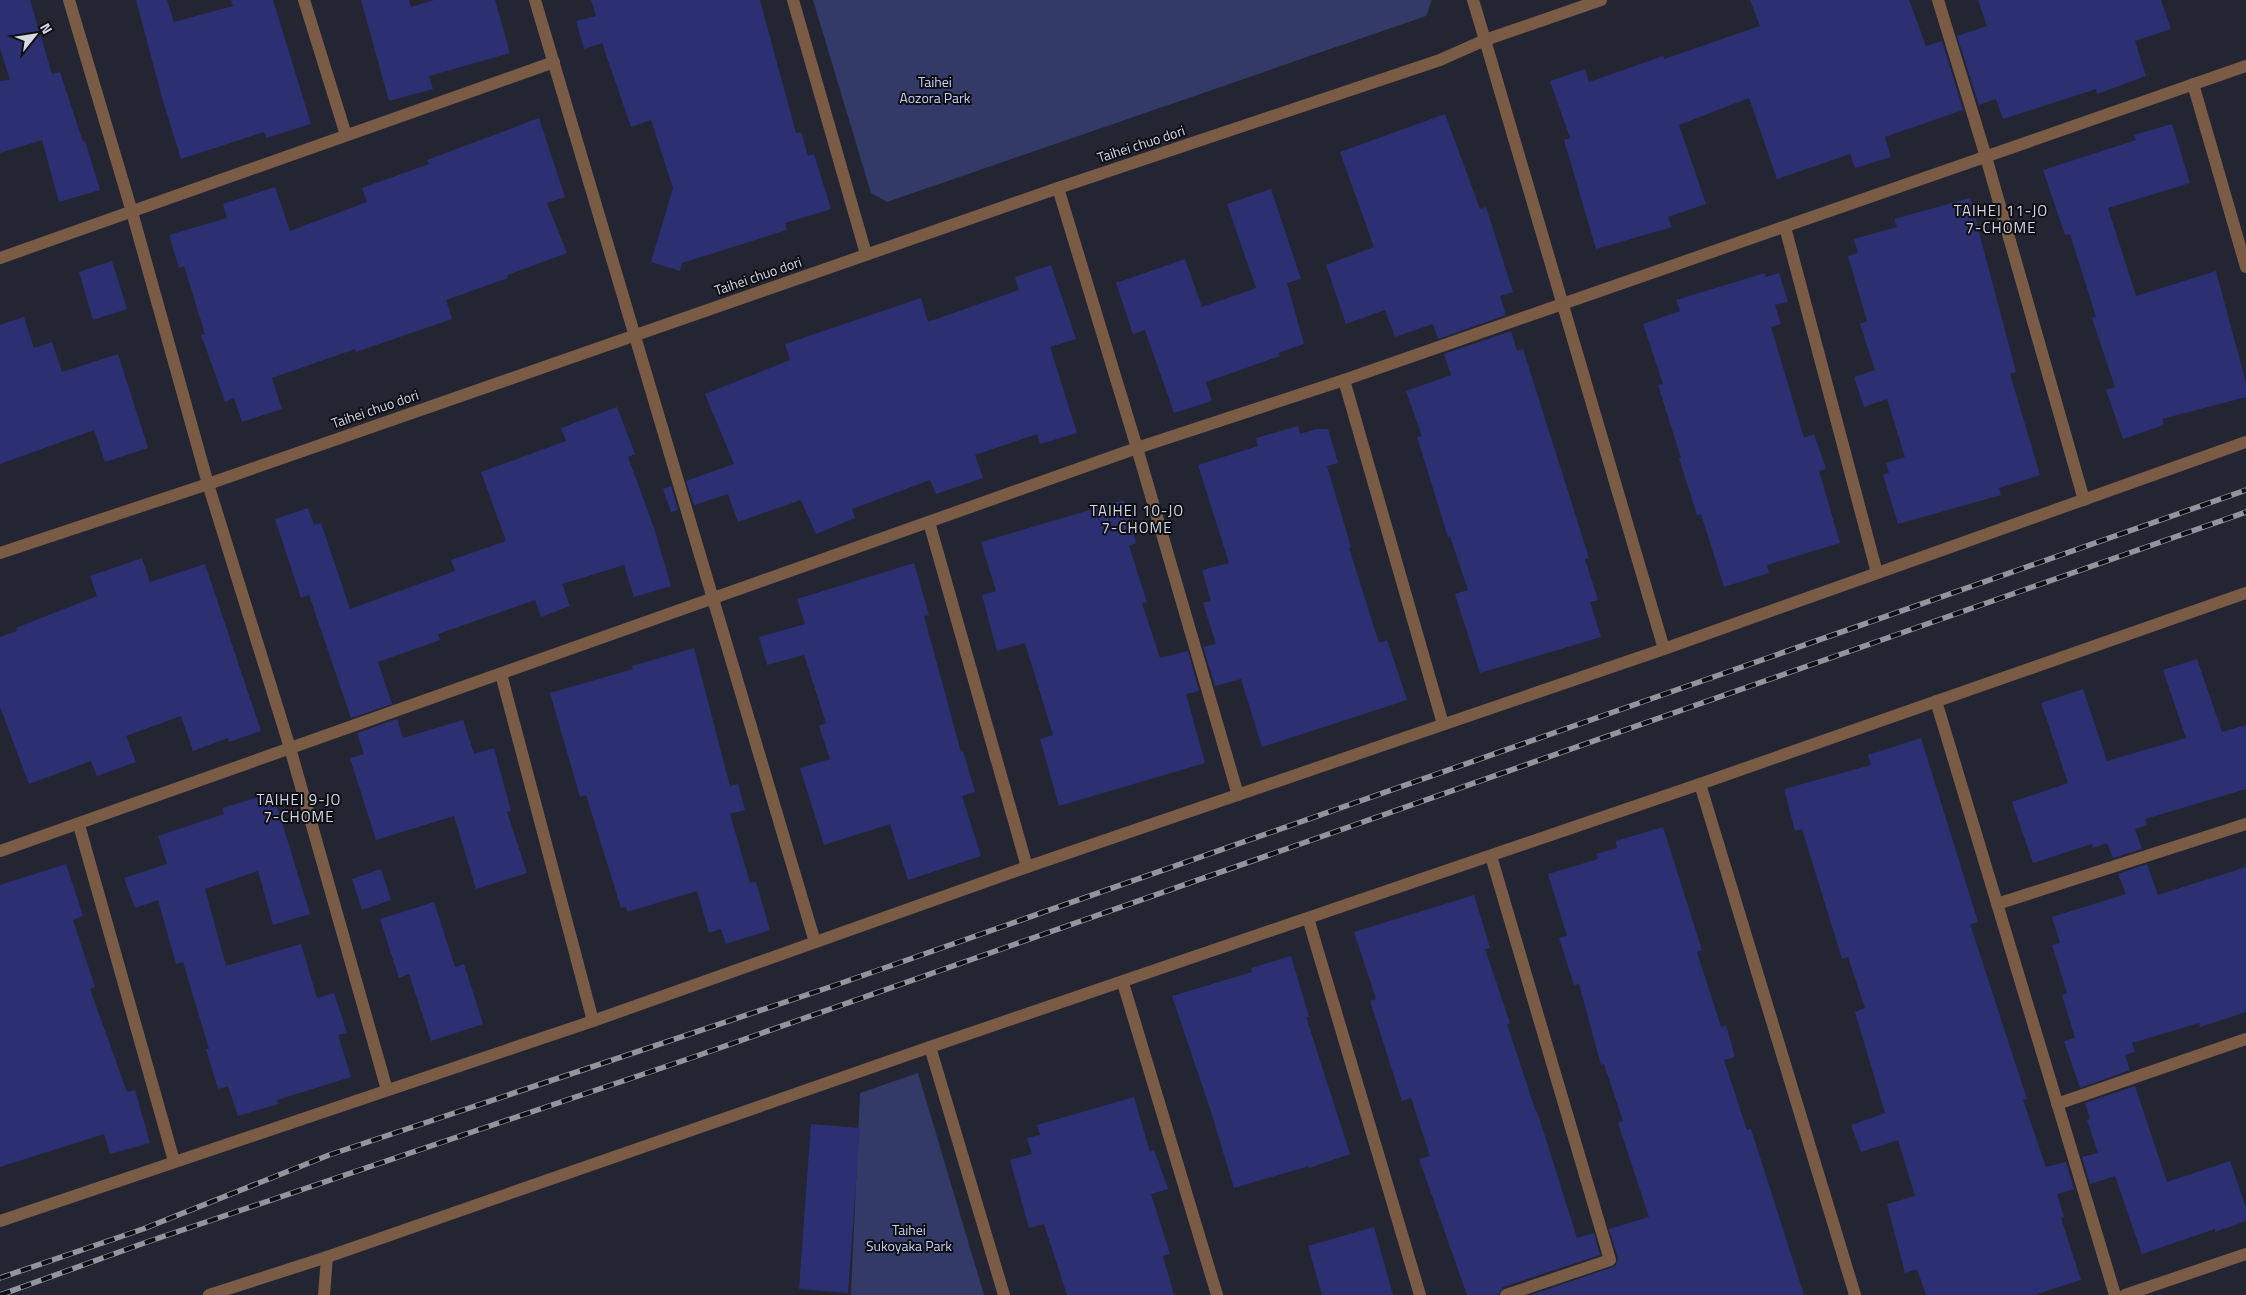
<svg xmlns="http://www.w3.org/2000/svg" width="2246" height="1295" font-family="'Titillium Web',sans-serif">
	<style>
		.green { fill: #343a67 }
		.building { fill: #2c3072 }
		.lines { fill: none; stroke-linecap: round; stroke-linejoin: round }
		.minor { stroke: #795b46; stroke-width: 12 }
		.tertiary { stroke: #795b46; stroke-width: 12 }
		.rail-casing { stroke: #92949f; stroke-width: 5.5 }
		.rail { stroke: #0e0f15; stroke-width: 4; stroke-dasharray: 11; stroke-linecap: butt }
		.labels { text-anchor: middle; stroke-width: 4; stroke-linejoin: round; paint-order: stroke }
		.park-label { font-size: 14px; fill: #c6cef6; stroke: #0e0f15 }
		.street-label { font-size: 14px; fill: #d7d9e2; stroke: #0e0f15 }
		.neighbourhood-label { font-size: 15px; letter-spacing: 1px; fill: #d7d9e2; stroke: #0e0f15 }
	</style>
	<rect width="100%" height="100%" fill="#232533"/>
	<!-- green -->
	<g class="green">
		<polygon points="813,0 1432,0 1426,16 887,202 871,193"/>
		<polygon points="918,1073 984,1295 851,1295 860,1093"/>
	</g>
	<!-- building -->
	<g class="building">
		<polygon points="0,0 30,0 52,74 60,72 83,142 85,141 100,190 59,202 42,140 0,153 0,81 10,80 0,48"/>
		<polygon points="136,0 167,0 174,22 233,6 231,0 273,0 311,124 266,138 264,132 181,159 163,101"/>
		<polygon points="361,0 409,0 411,7 434,0 495,0 510,53 429,76 433,89 389,101"/>
		<polygon points="591,0 760,0 796,133 801,132 808,156 814,154 831,209 785,223 787,230 682,263 680,271 651,262 673,188 651,120 631,127 602,43 584,49 576,21 596,16"/>
		<polygon points="1750,0 1909,0 1926,46 1942,41 1963,110 1885,137 1891,157 1855,168 1850,154 1777,179 1749,98 1679,125 1706,204 1668,217 1672,227 1596,249 1564,140 1570,138 1550,81 1585,69 1589,82 1663,56 1664,59 1760,26"/>
		<polygon points="1978,0 2161,0 2171,29 2135,41 2146,76 2097,94 2096,89 2003,119 1996,99 1979,105 1957,36 1987,26"/>
		<polygon points="1445,114 1480,209 1486,207 1513,292 1500,296 1506,315 1438,339 1433,324 1395,337 1385,310 1346,324 1326,265 1374,247 1340,152"/>
		<polygon points="539,118 565,197 547,203 567,253 507,275 508,278 446,300 452,319 356,352 355,349 272,378 282,409 242,422 234,398 225,402 217,379 201,335 205,334 184,266 179,268 169,235 227,218 223,204 275,187 290,231 367,202 362,188 429,164 427,160"/>
		<polygon points="2172,124 2190,183 2108,208 2136,296 2216,271 2246,383 2246,397 2162,419 2164,425 2123,439 2106,390 2115,387 2092,318 2096,317 2070,234 2065,235 2043,170 2136,140 2134,135"/>
		<polygon points="1271,189 1301,279 1287,283 1304,344 1278,353 1280,356 1206,382 1212,401 1174,413 1145,330 1133,334 1116,283 1185,259 1202,307 1256,288 1227,204"/>
		<polygon points="1970,198 2016,372 2010,374 2040,475 1999,488 2001,495 1898,524 1883,475 1889,473 1886,463 1905,457 1887,399 1864,407 1854,377 1875,370 1860,324 1867,321 1848,256 1858,253 1854,239 1897,227 1894,219"/>
		<polygon points="112,261 127,309 93,320 79,272"/>
		<polygon points="1051,265 1076,339 1050,347 1077,433 1040,444 1037,434 975,455 983,478 936,494 930,480 852,509 855,518 816,534 801,500 738,522 728,494 694,505 686,481 734,464 705,394 790,360 785,344 921,298 928,322 1019,290 1015,277"/>
		<polygon points="1765,273 1766,277 1779,273 1788,302 1775,305 1781,324 1771,327 1804,438 1814,434 1826,469 1819,471 1840,543 1767,565 1769,573 1724,587 1701,514 1697,515 1679,458 1681,458 1658,385 1663,384 1643,324 1680,311 1676,300"/>
		<polygon points="24,317 34,348 52,342 62,372 118,354 148,448 105,462 94,430 0,464 0,325"/>
		<polygon points="1511,331 1517,351 1523,349 1589,558 1585,559 1598,600 1590,602 1601,637 1480,673 1455,594 1468,590 1450,536 1448,537 1417,437 1422,436 1406,391 1451,375 1444,354"/>
		<polygon points="617,407 635,454 628,457 654,528 671,586 634,597 624,565 562,584 570,606 541,617 535,600 438,634 440,640 378,662 392,704 351,718 309,595 301,598 275,519 308,508 314,525 321,523 350,609 455,571 451,560 506,541 481,472 566,441 561,428"/>
		<polygon points="1298,426 1300,434 1316,429 1328,429 1338,463 1327,466 1351,547 1349,548 1379,643 1387,640 1407,700 1262,747 1241,679 1215,686 1203,647 1216,644 1203,603 1211,601 1202,570 1229,563 1198,465 1258,446 1256,438"/>
		<polygon points="671,486 678,510 671,512 663,489"/>
		<polygon points="1124,500 1136,543 1129,546 1147,602 1142,603 1160,658 1188,651 1199,691 1186,694 1205,763 1059,806 1040,739 1053,735 1025,643 997,651 982,595 996,591 981,542"/>
		<polygon points="142,558 150,582 205,564 261,731 229,742 228,738 193,751 181,716 126,736 136,762 97,776 91,761 29,784 0,707 0,637 17,631 16,628 97,596 90,576"/>
		<polygon points="914,563 929,615 924,616 961,752 963,751 975,792 962,796 981,856 908,880 890,824 824,845 800,768 830,759 819,726 826,723 804,655 767,665 759,637 805,624 797,599"/>
		<polygon points="694,648 730,786 738,784 745,810 730,814 750,883 756,882 770,930 726,944 721,929 709,933 697,891 627,912 626,906 621,908 586,795 580,797 550,693 633,669 632,666"/>
		<polygon points="2197,659 2222,732 2246,725 2246,789 2145,819 2147,825 2135,829 2142,849 2113,858 2107,843 2093,848 2092,844 2033,863 2012,802 2068,783 2041,703 2083,689 2107,761 2186,738 2163,670"/>
		<polygon points="397,719 403,738 463,720 474,754 494,748 511,811 507,812 527,873 476,889 454,816 376,840 350,758 364,754 357,733"/>
		<polygon points="1921,738 1978,922 1970,924 2027,1099 2023,1100 2046,1167 2066,1162 2074,1189 2057,1194 2064,1217 2061,1218 2081,1280 2034,1295 1926,1295 1917,1269 1905,1273 1887,1204 1915,1196 1898,1140 1861,1152 1851,1125 1885,1113 1855,1012 1865,1008 1848,957 1842,959 1802,829 1795,831 1784,789 1871,765 1868,755"/>
		<polygon points="273,793 310,914 273,925 258,871 205,889 226,966 301,944 317,998 334,993 347,1033 338,1035 351,1077 277,1100 278,1104 238,1116 228,1086 218,1089 206,1049 209,1049 183,962 176,964 158,900 135,908 124,878 167,864 158,836 224,814 222,808"/>
		<polygon points="1663,827 1702,950 1697,952 1721,1027 1726,1025 1735,1057 1724,1060 1747,1130 1751,1129 1804,1295 1531,1295 1616,1266 1618,1258 1609,1229 1649,1217 1618,1123 1623,1121 1604,1064 1601,1065 1579,984 1574,985 1559,938 1567,936 1548,874 1598,859 1596,854 1617,848 1616,841"/>
		<polygon points="66,864 83,916 73,920 95,987 90,989 127,1092 135,1090 150,1143 110,1154 104,1134 0,1167 0,885"/>
		<polygon points="2147,864 2158,895 2246,867 2246,1012 2200,1027 2199,1023 2132,1043 2135,1052 2125,1055 2130,1070 2080,1088 2064,1041 2075,1038 2062,995 2067,993 2052,945 2060,943 2052,917 2126,894 2118,874"/>
		<polygon points="381,869 391,900 362,910 352,879"/>
		<polygon points="1474,895 1490,948 1485,949 1510,1023 1507,1024 1536,1112 1537,1111 1577,1238 1594,1233 1600,1255 1503,1287 1498,1295 1467,1295 1419,1159 1430,1156 1411,1098 1402,1101 1370,1001 1376,999 1354,932"/>
		<polygon points="434,902 455,967 464,964 483,1024 431,1041 409,974 399,978 380,919"/>
		<polygon points="1291,956 1309,1017 1306,1017 1350,1154 1309,1168 1309,1166 1234,1188 1213,1118 1172,996 1252,972 1251,968"/>
		<polygon points="2135,1086 2167,1182 2230,1161 2246,1208 2246,1221 2215,1232 2215,1229 2142,1254 2115,1176 2090,1184 2082,1157 2098,1153 2087,1120 2090,1119 2085,1103"/>
		<polygon points="1134,1097 1150,1152 1154,1150 1168,1189 1151,1194 1170,1254 1163,1256 1174,1295 1067,1295 1044,1224 1029,1228 1010,1160 1032,1154 1027,1138 1040,1135 1037,1125"/>
		<polygon points="811,1124 860,1128 848,1293 799,1289"/>
		<polygon points="1374,1227 1393,1295 1322,1295 1308,1246"/>
	</g>
	<g class="lines">
		<!-- minor -->
		<g class="minor">
			<polyline points="69,0 132,212 208,484 290,748 387,1090"/>
			<polyline points="304,0 346,135"/>
			<polyline points="535,0 815,942"/>
			<polyline points="793,0 866,254"/>
			<polyline points="1938,0 1986,157 2084,500"/>
			<polyline points="1485,40 1664,649"/>
			<polyline points="2193,84 2246,267"/>
			<polyline points="1058,188 1137,448 1238,795"/>
			<polyline points="1785,227 1877,573"/>
			<polyline points="0,258 554,62"/>
			<polyline points="1344,380 1443,724"/>
			<polyline points="929,522 1027,867"/>
			<polyline points="501,674 593,1021"/>
			<polyline points="1936,701 2115,1295"/>
			<polyline points="1700,784 1855,1295"/>
			<polyline points="79,825 174,1161"/>
			<polyline points="0,851 1137,448 1344,380 2246,66"/>
			<polyline points="1491,856 1610,1260 1506,1295"/>
			<polyline points="1997,904 2246,824"/>
			<polyline points="1308,918 1420,1295"/>
			<polyline points="1123,983 1217,1295"/>
			<polyline points="930,1047 1004,1295"/>
			<polyline points="2057,1104 2246,1039"/>
			<polyline points="0,1221 593,1021 1027,867 1664,649 2246,442"/>
			<polyline points="209,1295 327,1257 930,1047 1700,784 2246,593"/>
			<polyline points="324,1295 327,1257"/>
			<polyline points="2125,1295 2246,1254"/>
		</g>
		<!-- tertiary -->
		<g class="tertiary">
			<polyline points="1485,40 1601,0"/>
			<polyline points="0,553 208,484 1058,188 1440,60 1485,40 1473,0"/>
		</g>
		<defs>
			<g id="rail">
				<polyline points="0,1278 143,1229 329,1155 833,986 2246,490"/>
				<polyline points="0,1295 147,1242 688,1059 2246,512"/>
			</g>
		</defs>
		<!-- rail casing -->
		<use href="#rail" class="rail-casing"/>
		<!-- rail -->
		<use href="#rail" class="rail"/>
	</g>
	<g class="labels">
		<!-- park labels -->
		<g class="park-label">
			<text x="935" y="87">Taihei<tspan x="935" dy="16">Aozora Park</tspan></text>
			<text x="909" y="1235">Taihei<tspan x="909" dy="16">Sukoyaka Park</tspan></text>
		</g>
		<!-- street labels -->
		<g class="street-label">
			<text transform="translate(1141 144) rotate(-18)" y="5">Taihei chuo dori</text>
			<text transform="translate(758 276) rotate(-19)" y="5">Taihei chuo dori</text>
			<text transform="translate(375 409) rotate(-19)" y="5">Taihei chuo dori</text>
		</g>
		<!-- neighbourhood labels -->
		<g class="neighbourhood-label">
			<text x="2001" y="216">TAIHEI 11-JO<tspan x="2001" dy="17">7-CHOME</tspan></text>
			<text x="1137" y="516">TAIHEI 10-JO<tspan x="1137" dy="17">7-CHOME</tspan></text>
			<text x="299" y="805">TAIHEI 9-JO<tspan x="299" dy="17">7-CHOME</tspan></text>
		</g>
	</g>
	<!-- north arrow -->
	<g transform="translate(35 35) rotate(60)" stroke="#0e0f15" stroke-width="4" paint-order="stroke">
	<path d="M0-4L9 19L0 12L-9 19Z" fill="#d7d9e2"/>
	<text y="-8" font-size="14" font-weight="bold" text-anchor="middle" fill="#d7d9e2">N</text>
	</g>
</svg>
